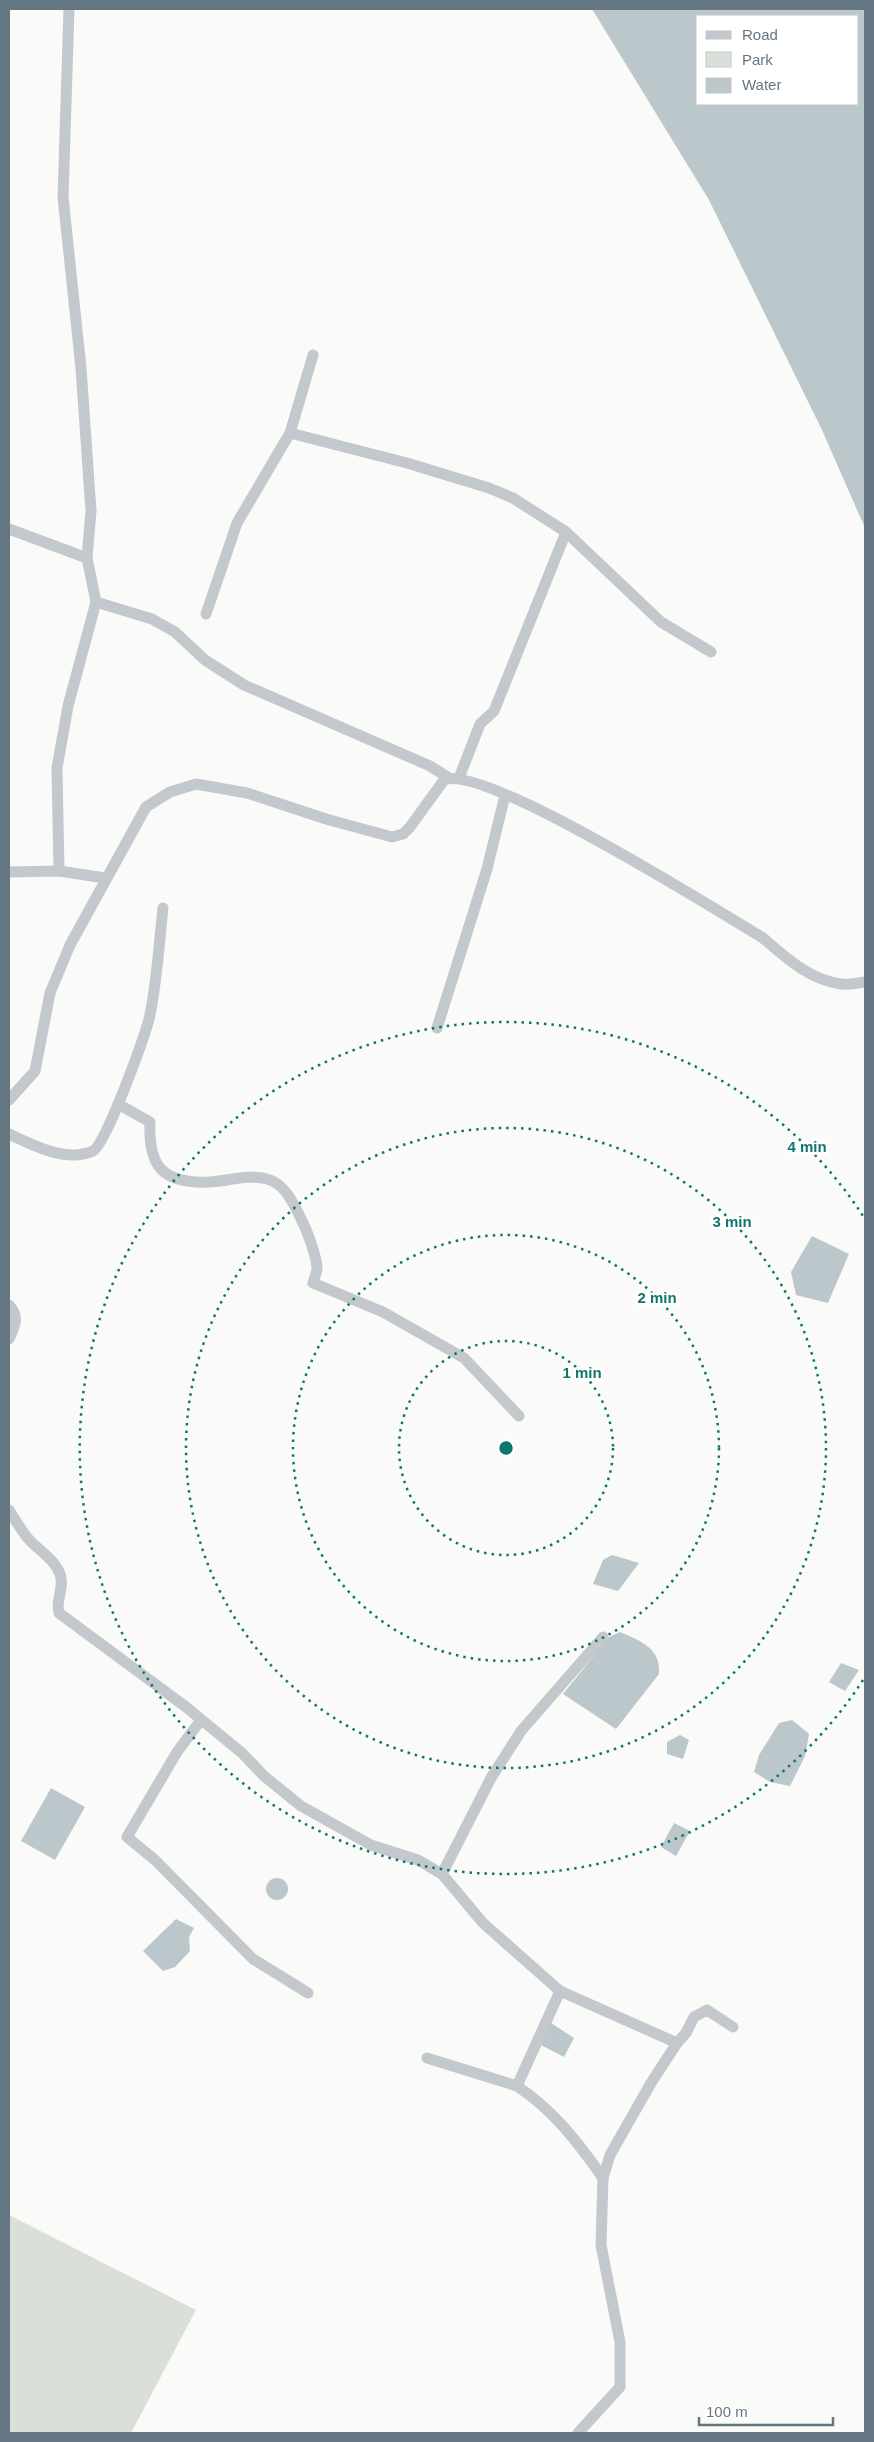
<svg xmlns="http://www.w3.org/2000/svg" width="874" height="2442" font-family="Helvetica,sans-serif">
	<style>
		.green { fill: #dadfd7 }
		.water { fill: #bbc7cb; fill-rule: evenodd }
		.lines { fill: none; stroke-linecap: round; stroke-linejoin: round }
		.minor { stroke: #c3c8cc; stroke-width: 11 }
		.ring { fill: none; stroke: #0f766e; stroke-width: 2.5; stroke-dasharray: 2.5 5 }
		.centre { fill: #0f766e; stroke: #fff; stroke-width: 2.5 }
		.ring-label { font-size: 15px; text-anchor: middle; font-weight: bold; fill: #0f766e; stroke: #fff; stroke-width: 5; stroke-linejoin: round; paint-order: stroke }
	</style>
	<rect width="100%" height="100%" fill="#fafaf8"/>
	<!-- green -->
	<polygon class="green" points="9,2215 196,2310 131,2433 9,2433"/>
	<!-- water -->
	<g class="water">
		<path d="M 592,9 L 865,9 L 865,528 L 822,430 L 709,200 ZM 858,16 L 858,104 L 698,104 L 698,16 Z"/>
		<polygon points="812,1236 849,1254 828,1303 796,1295 791,1272"/>
		<polygon points="612,1555 639,1563 618,1591 593,1584 603,1560"/>
		<path d="M 620,1632 C 641,1641 661,1648 659,1674 L 616,1729 L 563,1694 L 609,1637 Z"/>
		<polygon points="841,1663 859,1670 845,1691 829,1682"/>
		<polygon points="792,1720 809,1734 805,1756 790,1786 770,1782 754,1772 759,1755 779,1723"/>
		<polygon points="680,1735 689,1740 683,1759 667,1754 667,1742"/>
		<polygon points="51,1788 85,1807 55,1860 21,1841"/>
		<polygon points="674,1823 690,1831 676,1856 661,1847"/>
		<circle cx="277" cy="1889" r="11"/>
		<polygon points="176,1919 194,1928 189,1937 190,1951 175,1967 163,1971 143,1951"/>
		<polygon points="551,2023 574,2038 564,2057 539,2044"/>
	</g>
	<g class="lines">
		<!-- minor -->
		<g class="minor">
			<polyline points="290,433 407,463 489,488 513,498 566,532 661,622 711,652"/>
			<polyline points="9,529 87,558"/>
			<polyline points="96,602 152,619 175,632 205,660 244,685 430,766 449,778"/>
			<polyline points="206,614 237,523 290,433 313,355"/>
			<polyline points="459,778 480,724 494,711 566,532"/>
			<polyline points="59,871 57,768 68,706 96,602 87,558 91,511 81,368 63,197 69,9"/>
			<polyline points="9,872 59,871 105,878"/>
			<polyline points="437,1028 487,869 505,795"/>
			<path d="M 9,1100 L 35,1071 L 50,993 L 70,945 L 146,807 L 170,792 L 196,784 L 247,793 L 326,819 L 392,837 L 403,834 L 410,827 L 444,780 C 483,763 718,911 763,938 C 786,958 810,980 841,984 C 849,985 858,983 865,982"/>
			<path d="M 118,1104 L 150,1122 C 148,1167 163,1184 210,1182 C 228,1181 249,1174 267,1179 C 285,1183 295,1206 302,1221 C 307,1230 317,1258 317,1268 C 317,1273 314,1278 313,1283 L 383,1312 L 464,1358 L 519,1416"/>
			<path d="M 9,1134 C 32,1145 66,1163 93,1151 C 106,1145 146,1033 150,1015 C 157,980 159,944 163,908"/>
			<path d="M 9,1305 C 20,1317 15,1326 9,1339"/>
			<path d="M 9,1510 C 14,1518 20,1528 26,1536 C 36,1549 54,1558 60,1574 C 65,1587 55,1601 59,1613 L 186,1707 L 242,1753 L 264,1776 L 301,1806 L 371,1845 L 418,1860 L 442,1874"/>
			<polyline points="603,1637 521,1731 491,1778 442,1874 483,1923 560,1991 677,2043"/>
			<polyline points="201,1720 177,1752 127,1837 155,1860 253,1959 308,1993"/>
			<path d="M 560,1991 L 517,2086 C 553,2110 578,2142 603,2178"/>
			<polyline points="427,2058 517,2086"/>
			<polyline points="578,2433 620,2387 620,2342 601,2245 603,2178 610,2155 651,2083 677,2043 686,2033 694,2017 707,2010 733,2027"/>
		</g>
	</g>
	<!-- distance rings -->
	<g class="ring">
		<circle cx="506" cy="1448" r="107"/>
		<circle cx="506" cy="1448" r="213"/>
		<circle cx="506" cy="1448" r="320"/>
		<path d="M863 1680A426 426 0 1 1 863 1216"/>
	</g>
	<circle cx="506" cy="1448" r="8" class="centre"/>
	<g class="ring-label">
		<text x="807" y="1152">4 min</text>
		<text x="732" y="1227">3 min</text>
		<text x="657" y="1303">2 min</text>
		<text x="582" y="1378">1 min</text>
	</g>
	<!-- border -->
	<rect width="874" height="2442" fill="none" stroke="#657683" stroke-width="20"/>
	<!-- legend -->
	<rect x="696" y="15" width="162" height="90" fill="#ffffff" stroke="#c1c8cd"/>
	<rect x="706" y="31" width="25" height="8" fill="#c3c8cc" stroke="#c1c8cd"/>
	<text x="742" y="40" font-size="15" fill="#657683">Road</text>
	<rect x="706" y="52" width="25" height="15" fill="#dadfd7" stroke="#c1c8cd"/>
	<text x="742" y="65" font-size="15" fill="#657683">Park</text>
	<rect x="706" y="78" width="25" height="15" fill="#bbc7cb" stroke="#c1c8cd"/>
	<text x="742" y="90" font-size="15" fill="#657683">Water</text>
	<!-- scale -->
	<path d="M699 2417v8h134v-8" fill="none" stroke="#657683" stroke-width="2.5"/>
	<text x="706" y="2417" font-size="15" fill="#657683" stroke="#ffffff" stroke-width="4" paint-order="stroke">100 m</text>
</svg>
